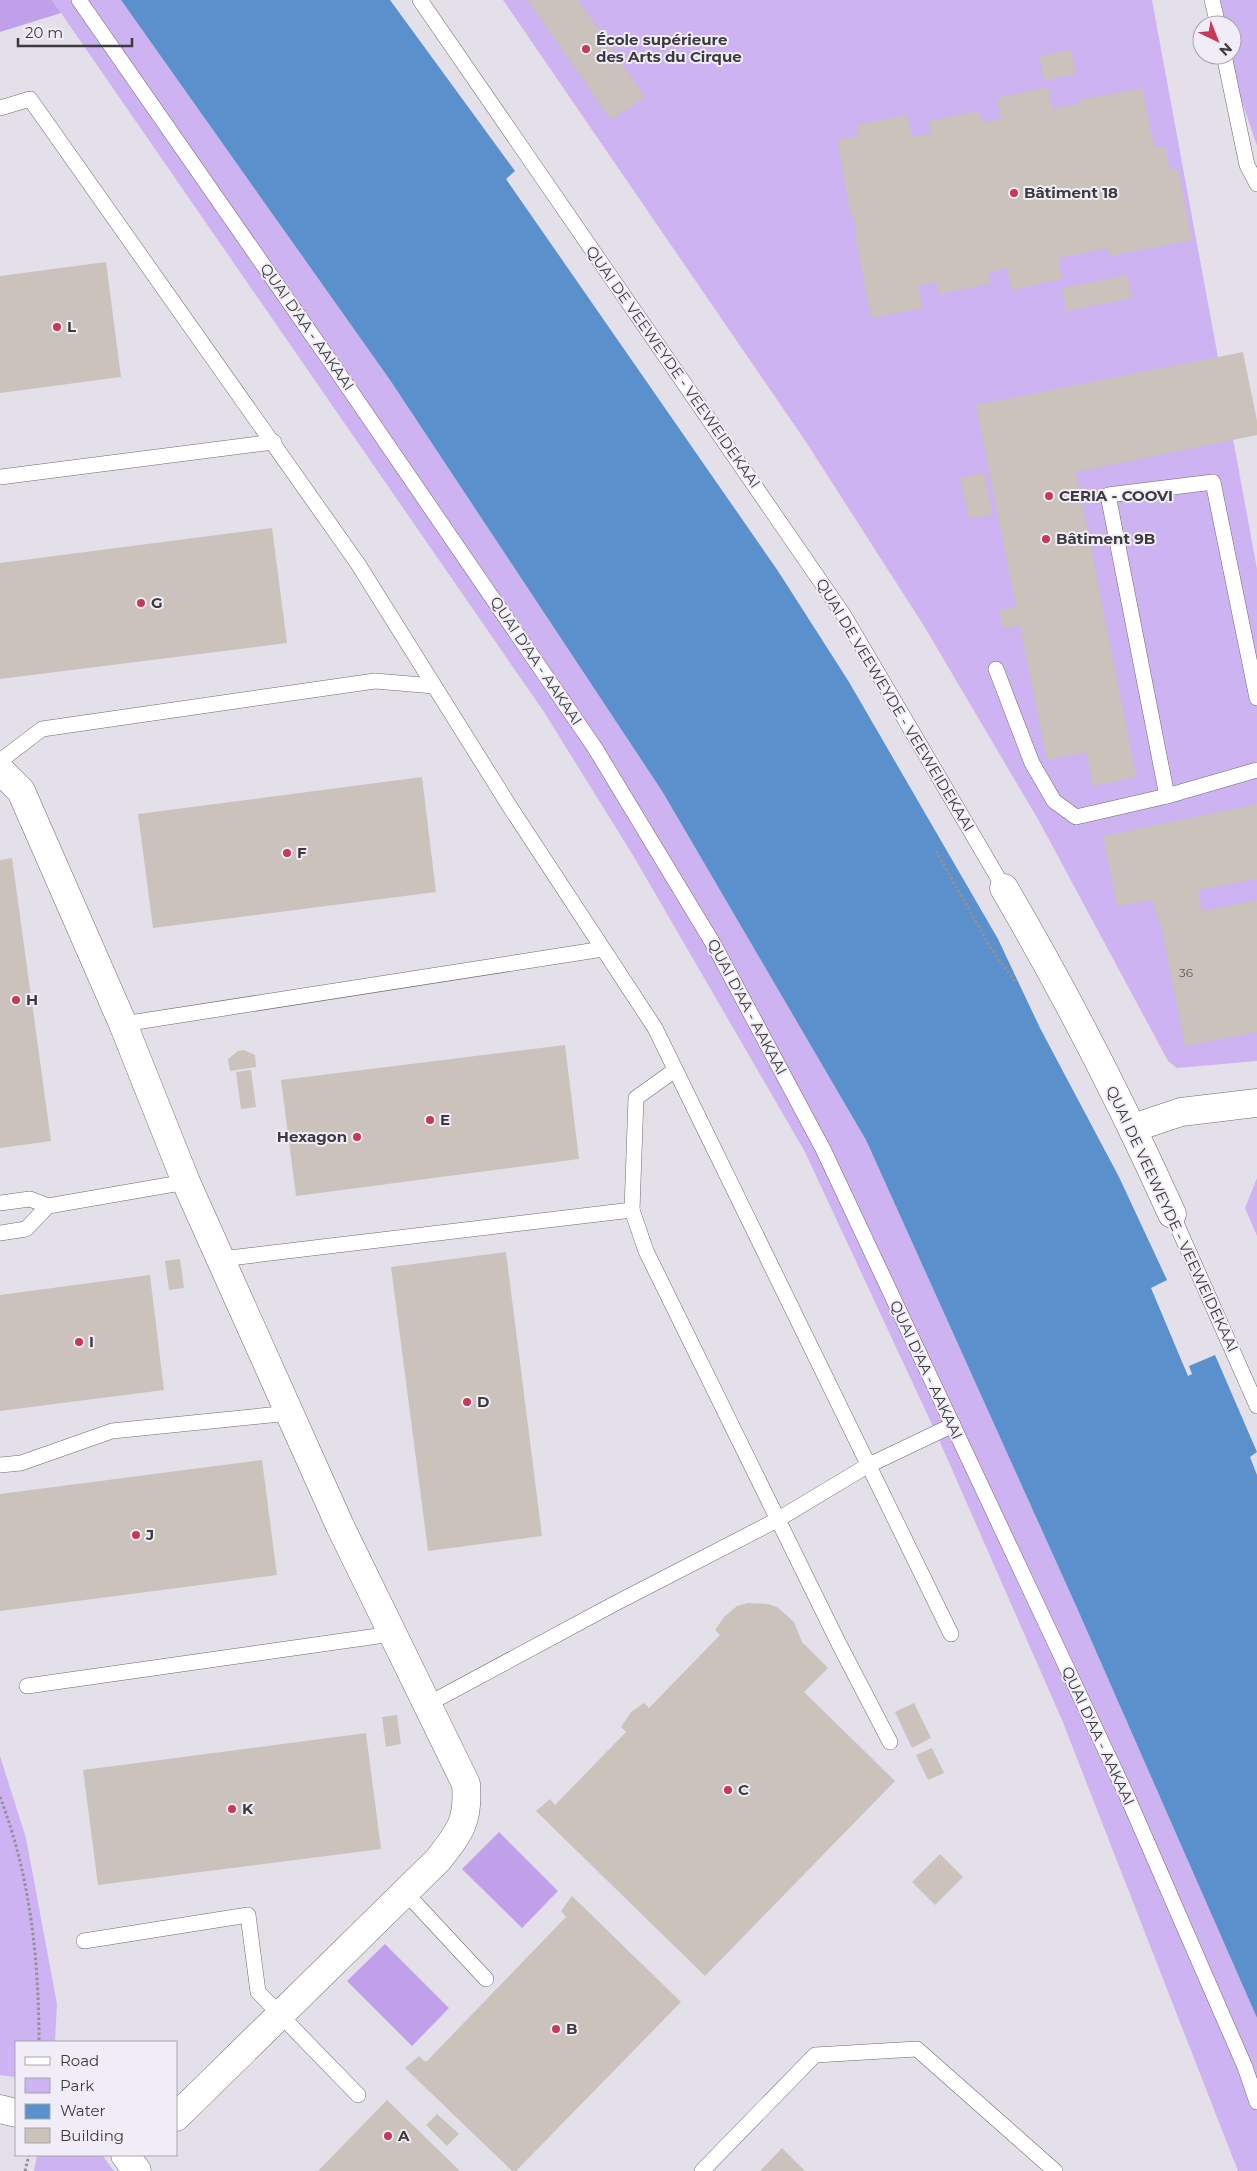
<svg xmlns="http://www.w3.org/2000/svg" width="1257" height="2171" font-family="Montserrat,sans-serif">
	<style>
		.green { fill: #cdb3f1 }
		.forest { fill: #c0a1e9 }
		.water { fill: #5a90cb }
		.building { fill: #cbc2bb }
		.lines { fill: none; stroke-linecap: round; stroke-linejoin: round }
		.service-casing { stroke: #6c6972; stroke-width: 16 }
		.minor-casing { stroke: #6c6972; stroke-width: 29 }
		.path { stroke: #939097; stroke-width: 3; stroke-dasharray: 2.5 2.5; stroke-linecap: butt }
		.service { stroke: #fff; stroke-width: 15 }
		.minor { stroke: #fff; stroke-width: 28 }
		.poi-dot { fill: #c83857; stroke: #f1edf7; stroke-width: 2 }
		.labels { text-anchor: middle; stroke-width: 4; stroke-linejoin: round; paint-order: stroke }
		.number-label { font-size: 12px; fill: #605c5d }
		.poi-label { font-size: 15px; font-weight: bold; fill: #3c3a3e; stroke: #f1edf7; text-anchor: start }
		.street-label { font-size: 15px; fill: #3c3a3e; stroke: #f1edf7 }
	</style>
	<rect width="100%" height="100%" fill="#e4e0ea"/>
	<!-- green -->
	<g class="green">
		<polygon points="52,0 121,0 390,380 662,791 866,1140 1077,1608 1257,2018 1257,2171 1238,2171 1062,1720 936,1433 805,1152 634,857 544,712"/>
		<polygon points="503,0 1152,0 1257,569 1257,1061 1177,1068 1168,1061 1039,821 924,626 806,442"/>
		<polygon points="1213,0 1257,0 1257,146 1226,55 1232,55 1232,25 1218,25"/>
		<polygon points="1257,1178 1257,1236 1245,1208"/>
		<polygon points="0,1756 26,1838 57,2004 55,2042 16,2042 16,2077 0,2075"/>
		<polygon points="37,2155 102,2155 114,2171 34,2171"/>
	</g>
	<!-- forest -->
	<g class="forest">
		<polygon points="0,0 52,0 61,13 0,32"/>
		<polygon points="499,1832 558,1891 522,1928 462,1869"/>
		<polygon points="385,1944 449,2008 412,2046 347,1981"/>
	</g>
	<!-- water -->
	<polygon class="water" points="121,0 390,0 515,171 506,179 778,571 849,682 998,939 1040,1028 1119,1177 1167,1280 1151,1288 1188,1376 1192,1374 1189,1366 1215,1355 1257,1452 1250,1457 1257,1475 1257,2018 1077,1608 866,1140 662,791 390,380"/>
	<!-- building -->
	<g class="building">
		<polygon points="528,0 578,0 645,97 611,120"/>
		<polygon points="1071,50 1076,74 1044,80 1039,56"/>
		<polygon points="1048,87 1052,109 1080,103 1079,100 1142,88 1154,148 1165,146 1170,170 1178,169 1192,240 1110,256 1108,248 1058,258 1062,279 1011,290 1007,268 988,273 990,284 939,294 937,282 918,286 922,308 871,318 855,234 857,233 853,215 851,216 837,140 859,136 857,125 907,115 912,137 931,133 929,121 979,111 982,123 1001,119 997,98"/>
		<polygon points="106,262 121,377 0,393 0,276"/>
		<polygon points="1127,275 1132,298 1066,311 1062,288"/>
		<polygon points="1243,352 1257,421 1257,435 1076,472 1136,777 1093,786 1086,752 1047,760 1020,626 1003,629 999,610 1016,607 976,405"/>
		<polygon points="984,473 992,514 969,519 960,478"/>
		<polygon points="272,528 287,643 0,679 0,563"/>
		<polygon points="422,777 436,892 153,928 138,814"/>
		<polygon points="1257,804 1257,879 1198,890 1202,911 1257,900 1257,1032 1185,1046 1160,922 1158,922 1153,900 1117,906 1103,836"/>
		<polygon points="12,858 51,1141 0,1148 0,860"/>
		<polygon points="565,1045 579,1159 296,1196 281,1080"/>
		<polygon points="244,1050 255,1055 256,1067 230,1071 228,1059 238,1051"/>
		<polygon points="251,1070 256,1107 241,1109 236,1072"/>
		<polygon points="506,1252 542,1536 428,1551 391,1267"/>
		<polygon points="180,1259 184,1288 169,1290 165,1261"/>
		<polygon points="150,1275 164,1390 0,1411 0,1295"/>
		<polygon points="262,1460 277,1575 0,1611 0,1494"/>
		<polygon points="748,1603 768,1604 777,1607 794,1622 802,1642 828,1668 804,1692 895,1781 705,1976 536,1811 550,1799 555,1805 626,1732 621,1727 631,1712 644,1703 649,1708 720,1635 715,1630 724,1617 737,1606"/>
		<polygon points="914,1703 931,1738 912,1748 895,1712"/>
		<polygon points="397,1715 401,1744 386,1747 382,1717"/>
		<polygon points="366,1733 381,1849 98,1885 83,1770"/>
		<polygon points="932,1748 944,1773 928,1780 916,1755"/>
		<polygon points="940,1854 963,1877 935,1905 912,1882"/>
		<polygon points="572,1896 681,2002 516,2171 512,2171 405,2068 419,2056 426,2062 566,1917 561,1911"/>
		<polygon points="387,2100 460,2171 318,2171"/>
		<polygon points="437,2114 459,2134 447,2146 426,2125"/>
		<polygon points="782,2148 805,2171 760,2171"/>
	</g>
	<g class="lines">
		<defs>
			<g id="service">
				<polyline points="79,0 337,371 595,748 714,945 823,1149 1127,1796 1245,2067 1257,2102"/>
				<polyline points="420,0 843,614 1004,888"/>
				<polyline points="1212,0 1218,25"/>
				<polyline points="1224,55 1247,165 1257,184"/>
				<polyline points="0,108 30,99 358,564 510,807 655,1028 951,1634"/>
				<polyline points="0,477 274,442"/>
				<polyline points="996,669 1032,763 1054,801 1076,817 1167,796 1257,770"/>
				<polyline points="0,761 42,729 375,681 434,686"/>
				<polyline points="1167,796 1108,495 1213,482 1257,698"/>
				<polyline points="123,1024 603,949"/>
				<polyline points="0,1203 30,1199 48,1206 186,1182"/>
				<polyline points="632,1210 636,1098 675,1070"/>
				<polyline points="1172,1214 1257,1406"/>
				<polyline points="0,1233 26,1229 48,1206"/>
				<polyline points="221,1259 632,1210 646,1251 839,1644 890,1742"/>
				<polyline points="0,1465 21,1463 112,1431 290,1413"/>
				<polyline points="27,1686 392,1634"/>
				<polyline points="428,1704 614,1604 777,1520 867,1466 953,1425"/>
				<polyline points="405,1892 486,1979"/>
				<polyline points="84,1941 248,1915 258,1992 358,2095"/>
				<polyline points="702,2171 815,2055 917,2049 1055,2171"/>
			</g>
			<g id="minor">
				<path d="M 0,770 L 21,791 L 123,1024 L 186,1182 L 306,1450 L 340,1526 L 466,1784 C 469,1821 460,1832 438,1860 L 176,2117"/>
				<path d="M 1004,888 C 1066,994 1122,1103 1172,1214"/>
				<polyline points="1133,1128 1181,1112 1257,1103"/>
				<polyline points="0,2109 16,2113"/>
				<polyline points="125,2155 137,2171"/>
			</g>
		</defs>
		<!-- service casing -->
		<use href="#service" class="service-casing"/>
		<!-- minor casing -->
		<use href="#minor" class="minor-casing"/>
		<!-- path -->
		<g class="path">
			<polyline points="936,851 990,947 1016,983"/>
			<path d="M 0,1797 C 30,1874 39,1960 39,2042"/>
			<polyline points="25,2171 29,2155"/>
		</g>
		<!-- service -->
		<use href="#service" class="service"/>
		<!-- minor -->
		<use href="#minor" class="minor"/>
	</g>
	<!-- markers -->
	<g class="poi-dot">
		<circle cx="586" cy="49" r="5"/>
		<circle cx="1014" cy="193" r="5"/>
		<circle cx="57" cy="327" r="5"/>
		<circle cx="1049" cy="496" r="5"/>
		<circle cx="1046" cy="539" r="5"/>
		<circle cx="141" cy="603" r="5"/>
		<circle cx="287" cy="853" r="5"/>
		<circle cx="16" cy="1000" r="5"/>
		<circle cx="430" cy="1120" r="5"/>
		<circle cx="357" cy="1137" r="5"/>
		<circle cx="79" cy="1342" r="5"/>
		<circle cx="467" cy="1402" r="5"/>
		<circle cx="136" cy="1535" r="5"/>
		<circle cx="728" cy="1790" r="5"/>
		<circle cx="232" cy="1809" r="5"/>
		<circle cx="556" cy="2029" r="5"/>
		<circle cx="388" cy="2136" r="5"/>
	</g>
	<g class="labels">
		<!-- number labels -->
		<g class="number-label">
			<text x="1186" y="977">36</text>
		</g>
		<!-- poi labels -->
		<g class="poi-label">
			<text x="596" y="45">École supérieure<tspan x="596" dy="17">des Arts du Cirque</tspan></text>
			<text x="1024" y="198">Bâtiment 18</text>
			<text x="67" y="332">L</text>
			<text x="1059" y="501">CERIA - COOVI</text>
			<text x="1056" y="544">Bâtiment 9B</text>
			<text x="151" y="608">G</text>
			<text x="297" y="858">F</text>
			<text x="26" y="1005">H</text>
			<text x="440" y="1125">E</text>
			<text x="347" y="1142" text-anchor="end">Hexagon</text>
			<text x="89" y="1347">I</text>
			<text x="477" y="1407">D</text>
			<text x="146" y="1540">J</text>
			<text x="738" y="1795">C</text>
			<text x="242" y="1814">K</text>
			<text x="566" y="2034">B</text>
			<text x="398" y="2141">A</text>
		</g>
		<!-- street labels -->
		<g class="street-label">
			<text transform="translate(307 327) rotate(55)" y="5">QUAI D'AA - AAKAAI</text>
			<text transform="translate(673 367) rotate(55)" y="5">QUAI DE VEEWEYDE - VEEWEIDEKAAI</text>
			<text transform="translate(536 661) rotate(56)" y="5">QUAI D'AA - AAKAAI</text>
			<text transform="translate(895 705) rotate(59)" y="5">QUAI DE VEEWEYDE - VEEWEIDEKAAI</text>
			<text transform="translate(747 1007) rotate(62)" y="5">QUAI D'AA - AAKAAI</text>
			<text transform="translate(1172 1219) rotate(65)" y="5">QUAI DE VEEWEYDE - VEEWEIDEKAAI</text>
			<text transform="translate(926 1370) rotate(65)" y="5">QUAI D'AA - AAKAAI</text>
			<text transform="translate(1098 1736) rotate(65)" y="5">QUAI D'AA - AAKAAI</text>
		</g>
	</g>
	<!-- legend -->
	<rect x="15" y="2041" width="162" height="115" fill="#f1edf7" stroke="#a9a5ad"/>
	<rect x="25" y="2057" width="25" height="8" fill="#ffffff" stroke="#a9a5ad"/>
	<text x="60" y="2066" font-size="15" fill="#3c3a3e">Road</text>
	<rect x="25" y="2078" width="25" height="15" fill="#cdb3f1" stroke="#a9a5ad"/>
	<text x="60" y="2091" font-size="15" fill="#3c3a3e">Park</text>
	<rect x="25" y="2104" width="25" height="15" fill="#5a90cb" stroke="#a9a5ad"/>
	<text x="60" y="2116" font-size="15" fill="#3c3a3e">Water</text>
	<rect x="25" y="2128" width="25" height="15" fill="#cbc2bb" stroke="#a9a5ad"/>
	<text x="60" y="2141" font-size="15" fill="#3c3a3e">Building</text>
	<!-- north arrow -->
	<g transform="translate(1217 40) rotate(137)"><circle r="24" fill="#f1edf7" stroke="#a9a5ad"/>
	<path d="M0-4L9 19L0 12L-9 19Z" fill="#c83857"/>
	<text y="-8" font-size="14" font-weight="bold" text-anchor="middle" fill="#3c3a3e">N</text>
	</g>
	<!-- scale -->
	<path d="M18 38v8h114v-8" fill="none" stroke="#3c3a3e" stroke-width="2.5"/>
	<text x="25" y="38" font-size="15" fill="#3c3a3e" stroke="#f1edf7" stroke-width="4" paint-order="stroke">20 m</text>
</svg>
